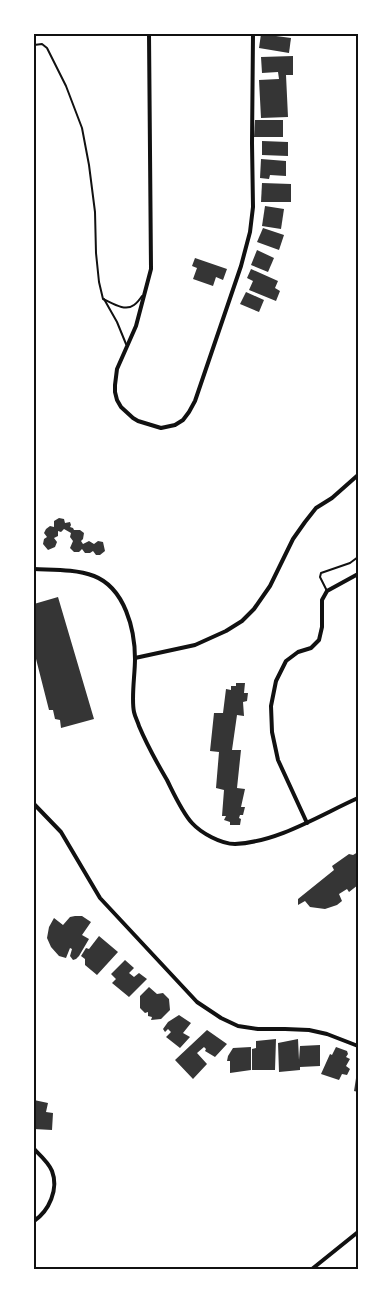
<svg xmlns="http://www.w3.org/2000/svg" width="392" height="1303" font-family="Jost,sans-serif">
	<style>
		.building { fill: #353535 }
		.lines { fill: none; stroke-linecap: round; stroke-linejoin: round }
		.service { stroke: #111; stroke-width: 2 }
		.minor { stroke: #111; stroke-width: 4 }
		.neatline { fill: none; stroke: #111; stroke-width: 2 }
	</style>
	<rect width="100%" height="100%" fill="#fff"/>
	<!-- building -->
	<g class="building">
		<polygon points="261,34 291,38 289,53 259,48"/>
		<polygon points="293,56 293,75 286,75 288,117 261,118 259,80 279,79 278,72 262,73 261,57"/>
		<polygon points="255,120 283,120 283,137 254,137"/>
		<polygon points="262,141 288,142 288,156 262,155"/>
		<polygon points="261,159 286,161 286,176 270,175 269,179 260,178"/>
		<polygon points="262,183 291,184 291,202 261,202"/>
		<polygon points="265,206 284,209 281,229 262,226"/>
		<polygon points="263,228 284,235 279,250 257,242"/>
		<polygon points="257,250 274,258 268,272 251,265"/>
		<polygon points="195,258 227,269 223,280 216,277 213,286 193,279 197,268 192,266"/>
		<polygon points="251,269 278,281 275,288 280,291 276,301 249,290 253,281 247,278"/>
		<polygon points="246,292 264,300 259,312 240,304"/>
		<polygon points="59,518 64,519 65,523 70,522 71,525 70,527 73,528 74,530 80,530 84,533 83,539 81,541 83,544 89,541 94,544 98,541 103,542 105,551 100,555 96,555 93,551 90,553 85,553 82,549 79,552 74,552 70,548 73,541 70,537 71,533 64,529 61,532 58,531 58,536 54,538 57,542 55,547 48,550 43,544 44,539 47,537 44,533 46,529 50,526 54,527 54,521"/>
		<polygon points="58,597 94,719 61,728 60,720 55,719 53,710 49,710 34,651 34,642 35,641 34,635 34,604"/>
		<polygon points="236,683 245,683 244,693 248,693 247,701 243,702 244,716 237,715 232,750 241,750 237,788 245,789 241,807 245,807 243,815 240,815 239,818 241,819 240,825 230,825 230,822 224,820 226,816 222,816 224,790 216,788 219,752 210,751 214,713 223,713 226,689 231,690 231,686 236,686"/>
		<polygon points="358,852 358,885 349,892 347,889 339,894 342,901 337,905 325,909 310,907 305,901 298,905 298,899 334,870 332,866 349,854 353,855"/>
		<polygon points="75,916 82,916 91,922 82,935 89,939 79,956 76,959 73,960 70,956 72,949 70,948 66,958 59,956 51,947 47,938 49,927 54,918 63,925 70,917"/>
		<polygon points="99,936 118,952 97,975 85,965 85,959 81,956 86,948 89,949"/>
		<polygon points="125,960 134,968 129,973 134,977 139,973 147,979 129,997 112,983 116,979 111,974"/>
		<polygon points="149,987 157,994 163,993 169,999 170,1010 161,1019 151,1020 152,1017 148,1016 148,1012 145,1013 140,1008 140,996"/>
		<polygon points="179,1015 191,1023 183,1033 190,1037 180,1048 166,1037 171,1032 168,1029 165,1032 163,1029 168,1022"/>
		<polygon points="207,1030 227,1044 215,1057 205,1051 206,1049 204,1047 197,1053 207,1064 193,1079 175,1060"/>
		<polygon points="276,1039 275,1070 252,1070 252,1049 256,1048 256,1041"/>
		<polygon points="298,1039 299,1060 300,1046 320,1045 320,1066 300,1067 300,1070 279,1072 278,1043"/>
		<polygon points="251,1047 251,1070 230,1073 230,1061 227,1061 228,1056 233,1048"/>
		<polygon points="336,1047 347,1051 348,1054 346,1057 350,1059 346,1066 350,1069 347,1075 342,1074 339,1080 321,1074 330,1054 332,1055"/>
		<polygon points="357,1072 358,1072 358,1092 354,1091"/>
		<polygon points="34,1100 48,1103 46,1112 53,1113 52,1130 34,1129"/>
	</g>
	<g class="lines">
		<!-- service -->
		<g class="service">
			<path d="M 34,45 L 42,44 L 47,48 L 66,86 L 82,128 L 89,165 L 95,212 L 96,253 L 99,282 L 103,299 C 112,303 125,312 134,305 C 137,303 140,299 142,296"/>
			<polyline points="104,299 117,322 126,344"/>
			<polyline points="327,591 320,577 321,573 350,563 358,557"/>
		</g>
		<!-- minor -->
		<g class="minor">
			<polyline points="149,34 151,269 136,326 117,369 115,385 115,392 117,400 121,407 133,418 138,421 161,428 175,425 183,420 189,412 195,401 241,266 250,232 253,207 252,143 253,34"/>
			<path d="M 34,569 C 53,570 75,569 94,576 C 125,588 135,630 135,659 C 135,675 131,698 134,712 C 135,717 138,722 139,726 C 147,745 157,763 167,780 C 174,794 182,812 192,823 C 201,833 221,844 235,844 C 278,842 320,815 358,798"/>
			<polyline points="135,658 195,645 226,631 242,621 254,609 270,586 293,539 305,522 316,508 332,498 358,475"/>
			<polyline points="34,804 61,832 100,898 197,1002 221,1018 238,1026 258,1029 285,1029 309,1030 327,1034 358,1046"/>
			<polyline points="307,823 278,760 272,732 271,706 276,681 286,661 298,652 311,648 319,640 322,627 322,600 327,591 358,574"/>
			<path d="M 34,1149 C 40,1155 49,1163 52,1171 C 59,1189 49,1211 34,1221"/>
			<polyline points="312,1269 358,1232"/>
		</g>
	</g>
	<!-- border -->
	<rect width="392" height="1303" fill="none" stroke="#ffffff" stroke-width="70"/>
	<rect x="35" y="35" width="322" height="1233" class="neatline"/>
</svg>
